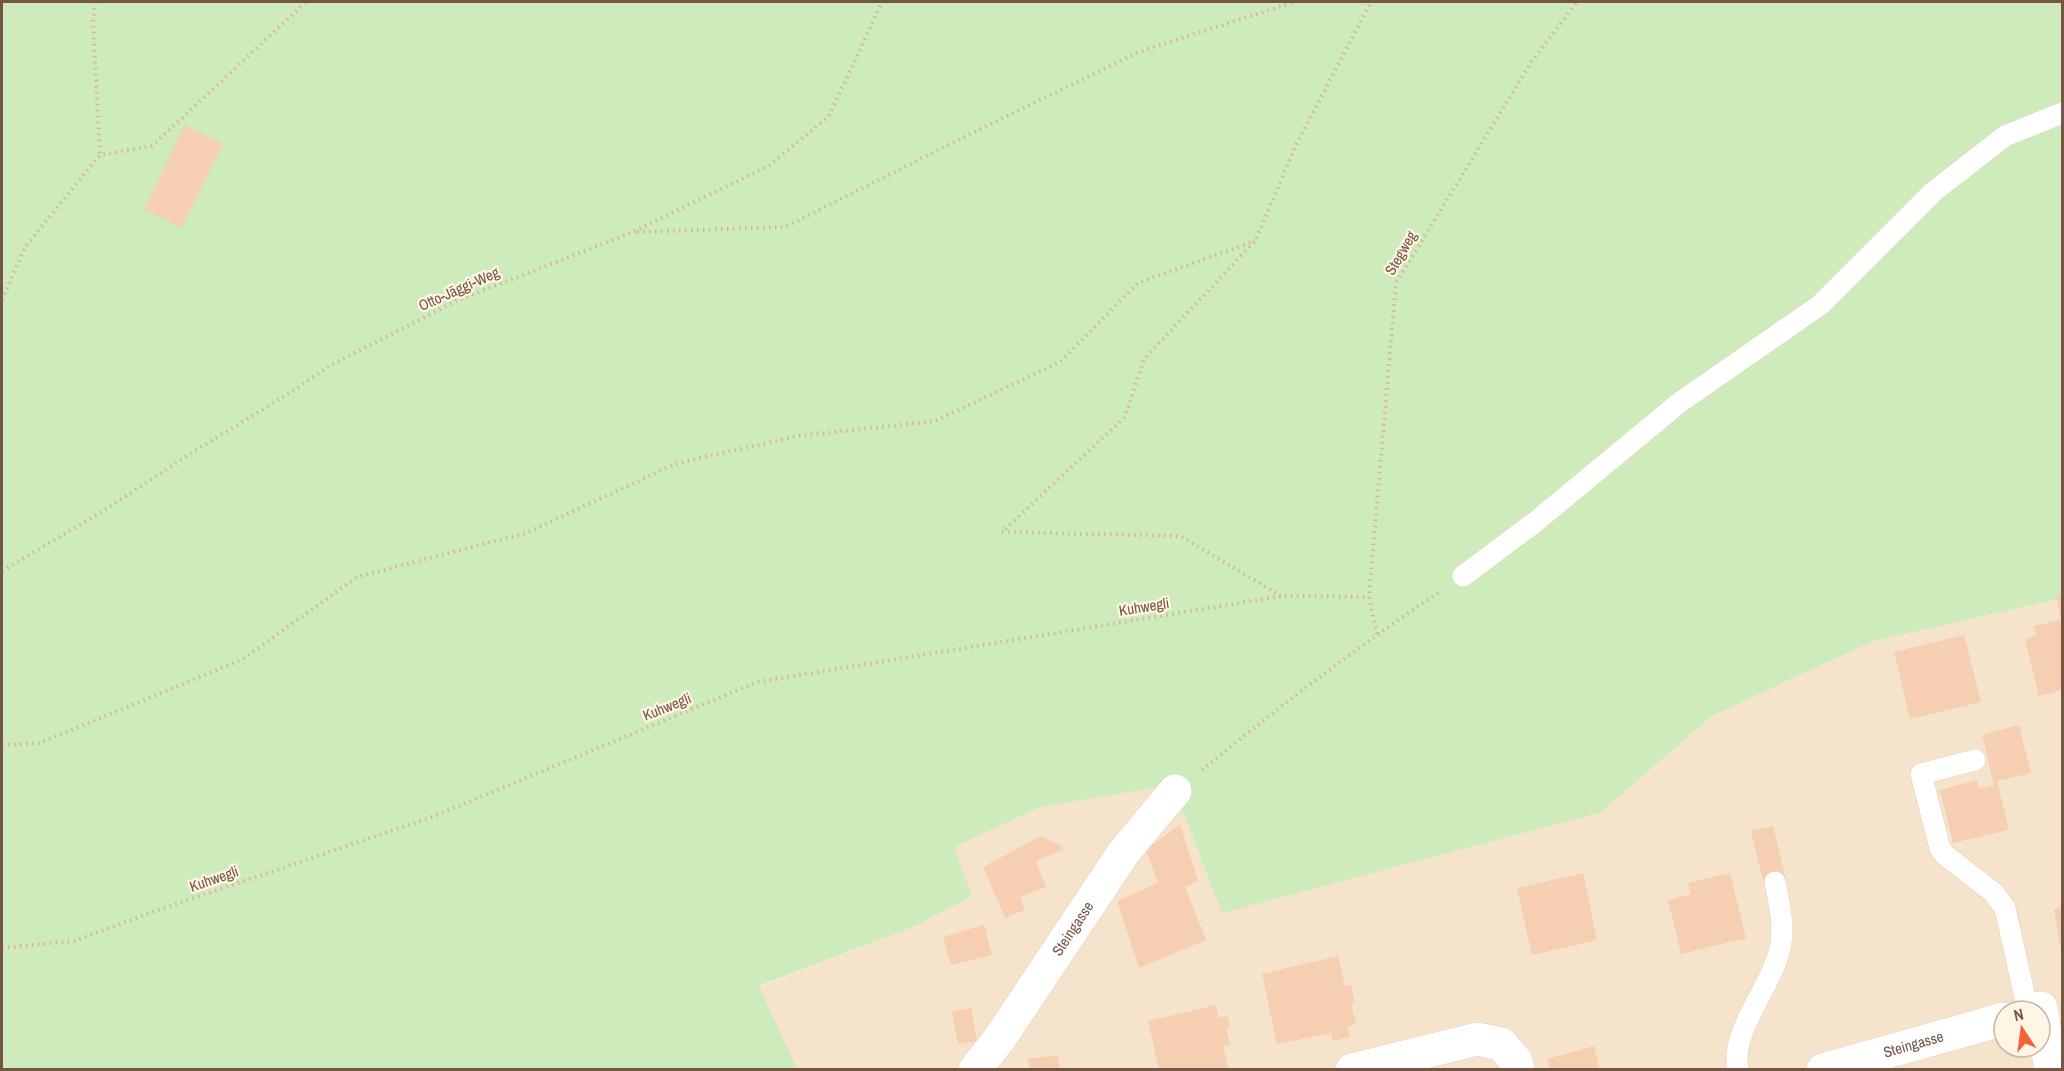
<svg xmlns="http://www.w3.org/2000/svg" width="2064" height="1071" font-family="'Archivo Narrow',sans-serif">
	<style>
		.residential { fill: #f6e3cb; fill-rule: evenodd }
		.green { fill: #ceecbb }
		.building { fill: #f6ceb2 }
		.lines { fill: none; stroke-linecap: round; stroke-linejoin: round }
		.service-casing { stroke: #e5cfbc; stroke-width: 22 }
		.minor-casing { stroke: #e5cfbc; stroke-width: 34 }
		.path { stroke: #dab296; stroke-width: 4; stroke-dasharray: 1.5 4.5; stroke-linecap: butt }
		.service { stroke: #fff; stroke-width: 21 }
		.minor { stroke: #fff; stroke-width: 33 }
		.labels { text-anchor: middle; stroke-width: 4.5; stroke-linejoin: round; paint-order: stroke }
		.street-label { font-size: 15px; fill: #755644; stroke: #fff5e5 }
	</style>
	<rect width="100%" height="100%" fill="#fef2dd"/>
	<!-- residential -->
	<path class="residential" d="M 2062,598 L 2062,1016 L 2060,1017 L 2062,1036 L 2062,1069 L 797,1069 L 759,987 L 916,926 L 971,896 L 954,847 L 1041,807 L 1173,785 L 1222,912 L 1600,813 L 1712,716 L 1871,642 ZM 2004,1011 L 2040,1011 L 2040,1047 L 2004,1047 Z"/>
	<!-- green -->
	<polygon class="green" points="2,2 2062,2 2062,598 1871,642 1712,716 1600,813 1222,913 1173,785 1041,807 954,847 972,896 916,926 759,986 797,1069 2,1070"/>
	<!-- building -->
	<g class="building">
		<polygon points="185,125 223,144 182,228 144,209"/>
		<polygon points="2062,595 2062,690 2039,696 2025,639 2036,636 2034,626 2061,620 2056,597"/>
		<polygon points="1964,635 1981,702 1910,719 1894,652"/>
		<polygon points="2019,725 2031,773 1997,781 2009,830 1953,843 1940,790 1977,780 1979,789 1994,785 1982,735"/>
		<polygon points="1180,824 1198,881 1185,887 1206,940 1139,968 1117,901 1158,883 1146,850"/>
		<polygon points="1773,826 1786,880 1764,885 1751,831"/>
		<polygon points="1041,836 1061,846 1063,850 1036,861 1046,887 1020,897 1025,910 1005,918 983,867"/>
		<polygon points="1583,873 1597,940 1532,955 1517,888"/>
		<polygon points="1730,873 1746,938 1681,954 1668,900 1691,894 1688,883"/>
		<polygon points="2062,908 2062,946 2060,946 2054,909"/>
		<polygon points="984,925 992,955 951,965 943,937"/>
		<polygon points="1338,956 1345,986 1351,985 1355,1003 1351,1004 1356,1024 1347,1027 1350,1037 1333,1041 1331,1033 1277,1044 1262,974"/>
		<polygon points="1216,1005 1219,1018 1228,1016 1230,1028 1226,1029 1230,1045 1223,1046 1229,1070 1159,1070 1148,1021"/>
		<polygon points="971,1008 977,1041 958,1044 952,1012"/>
		<polygon points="1594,1046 1600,1070 1550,1070 1547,1059"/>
		<polygon points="1057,1055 1060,1070 1030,1070 1028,1059"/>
	</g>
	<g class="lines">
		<defs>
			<g id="service">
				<polyline points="1463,576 1534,523 1679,403 1820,305 1933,192 2005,136 2062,113"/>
				<polyline points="1975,760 1921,774 1940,848 1945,855 1994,893 2005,908 2028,1011"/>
				<path d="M 1738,1070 C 1730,1033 1768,991 1778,956 C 1786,932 1780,906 1775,882"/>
			</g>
			<g id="minor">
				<polyline points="2041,1008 2051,1070"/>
				<path id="s1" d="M 975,1070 L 1000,1038 L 1124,852 L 1175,791"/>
				<polyline points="1352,1070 1477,1039 1501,1044 1516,1061 1518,1070"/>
				<path id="s2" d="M 1823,1070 L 2004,1019"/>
			</g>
		</defs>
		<!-- service casing -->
		<use href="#service" class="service-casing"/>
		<!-- minor casing -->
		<use href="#minor" class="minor-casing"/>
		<!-- path -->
		<g class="path">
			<polyline points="95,2 93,22 100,155"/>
			<polyline points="637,232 785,227 968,135 1141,51 1295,2"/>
			<polyline points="2,300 25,247 100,155 152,146 306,2"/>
			<polyline points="2,571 100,513 193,452 296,389 331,365 456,301 633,232 770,165 829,116 882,2"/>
			<polyline points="1281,596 1180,536 1002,532 1125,417 1144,359 1255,241 1297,143 1371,2"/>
			<polyline points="1377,634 1369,597 1396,283 1532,61 1577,2"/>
			<polyline points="2,745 40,743 243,659 357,577 526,533 675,464 797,436 935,421 1060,362 1138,283 1255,241"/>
			<path d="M 1202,770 C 1279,707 1358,646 1441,591"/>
			<polyline points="2,948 74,941 147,914 432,817 757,682 1282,596 1369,597"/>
		</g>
		<!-- service -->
		<use href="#service" class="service"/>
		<!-- minor -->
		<use href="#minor" class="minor"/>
	</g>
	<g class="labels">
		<!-- street labels -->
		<g class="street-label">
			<text transform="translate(1401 253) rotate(-60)" y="5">Stegweg</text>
			<text transform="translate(459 289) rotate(-24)" y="5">Otto-Jäggi-Weg</text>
			<text transform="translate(1144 607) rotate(-9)" y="5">Kuhwegli</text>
			<text transform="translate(667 707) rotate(-22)" y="5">Kuhwegli</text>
			<text transform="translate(214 879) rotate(-19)" y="5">Kuhwegli</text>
			<text dy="5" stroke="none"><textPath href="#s1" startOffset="172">Steingasse</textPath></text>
			<text dy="5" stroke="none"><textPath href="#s2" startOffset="94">Steingasse</textPath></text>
		</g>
	</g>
	<!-- border -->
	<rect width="2064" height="1071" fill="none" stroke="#755644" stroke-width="6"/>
	<!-- north arrow -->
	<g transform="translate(2022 1029) rotate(347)"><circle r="28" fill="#fff5e5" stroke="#c8b5a5" stroke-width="1.5"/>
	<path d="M0-4.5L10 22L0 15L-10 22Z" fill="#f46336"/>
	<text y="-9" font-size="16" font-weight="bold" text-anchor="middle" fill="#755644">N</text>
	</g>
</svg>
